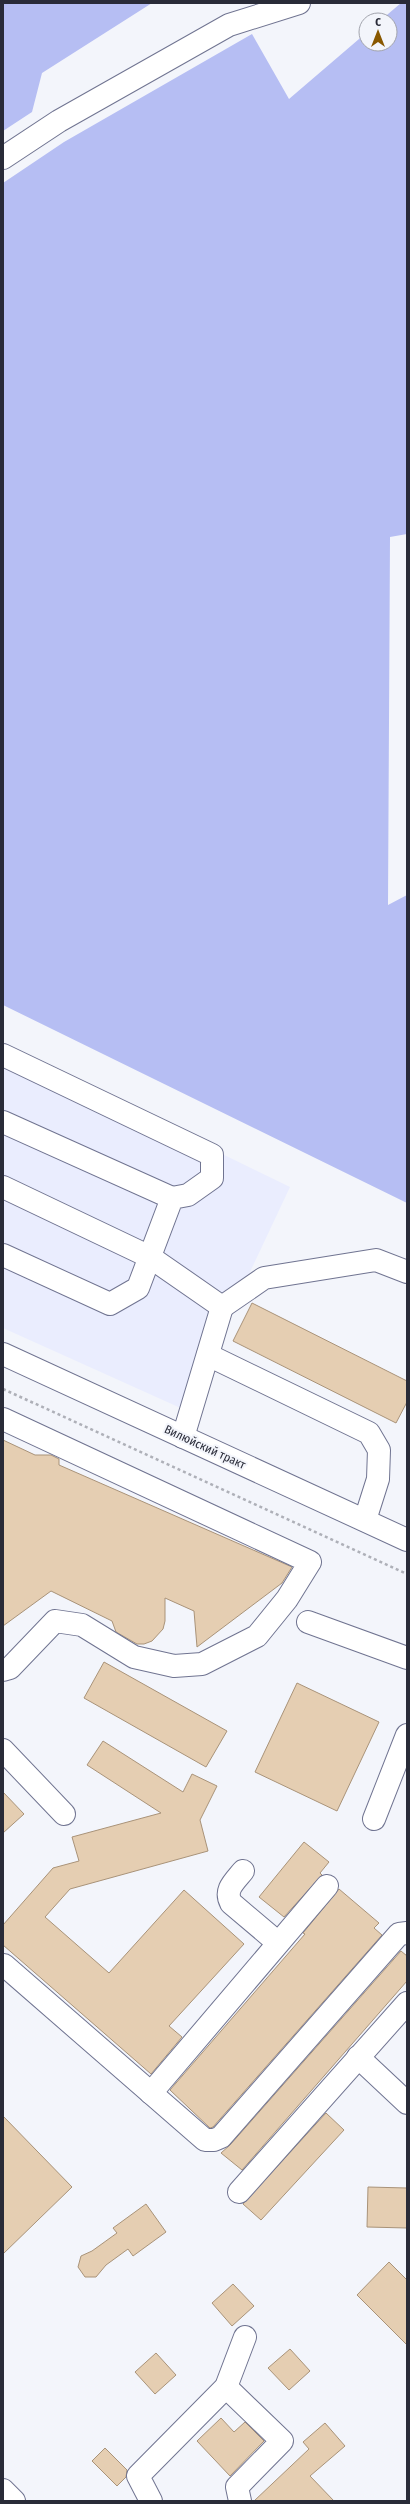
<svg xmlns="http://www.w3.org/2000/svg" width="410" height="2504" font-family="'Fira Sans Condensed',sans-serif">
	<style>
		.built { fill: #eaedfe }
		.forest { fill: #b6bef3 }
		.building { fill: #e5ceb2; stroke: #a99379 }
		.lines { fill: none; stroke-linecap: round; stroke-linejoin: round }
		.minor-casing { stroke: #707491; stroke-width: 24 }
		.major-casing { stroke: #707491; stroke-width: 24 }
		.path { stroke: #aeb0b8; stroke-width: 2.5; stroke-dasharray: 3 3; stroke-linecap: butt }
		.minor { stroke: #fff; stroke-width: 22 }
		.major { stroke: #fff; stroke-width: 22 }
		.labels { text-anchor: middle; stroke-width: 4; stroke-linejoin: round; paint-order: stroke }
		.street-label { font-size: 12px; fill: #292b38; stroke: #f3f5fb }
	</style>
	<rect width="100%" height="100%" fill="#f3f5fb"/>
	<!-- built -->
	<polygon class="built" points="3,1047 290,1187 185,1410 3,1328"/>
	<!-- forest -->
	<g class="forest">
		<polygon points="3,3 152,3 42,73 32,112 3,131"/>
		<polygon points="401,3 407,3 407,534 390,537 388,905 407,895 407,1203 3,1005 3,183 64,142 252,34 289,99 366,33 366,44 390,44 390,20 381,20"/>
	</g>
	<!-- building -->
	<g class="building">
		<polygon points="252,1303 407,1381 407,1402 396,1423 233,1341"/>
		<polygon points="3,1440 35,1455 51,1455 59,1459 59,1465 292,1567 282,1583 197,1647 194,1611 165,1598 165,1621 163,1629 152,1641 144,1644 137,1644 116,1632 112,1621 51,1591 3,1626"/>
		<polygon points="104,1662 227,1731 206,1767 84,1698"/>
		<polygon points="297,1683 379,1722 337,1811 255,1772"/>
		<polygon points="103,1741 183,1792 192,1774 217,1786 200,1820 208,1851 70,1889 45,1917 109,1973 184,1890 244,1944 169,2026 182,2037 151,2074 3,1945 3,1925 53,1868 79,1861 72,1837 161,1813 87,1765"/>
		<polygon points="3,1792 24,1814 3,1833"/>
		<polygon points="304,1842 329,1862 320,1873 322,1875 284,1917 259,1897"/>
		<polygon points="339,1889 379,1923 374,1928 382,1935 213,2127 210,2128 170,2090 305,1934 303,1933"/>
		<polygon points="401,1951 407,1956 407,1981 242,2170 221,2153 230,2145"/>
		<polygon points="326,2113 344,2130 261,2220 243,2204"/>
		<polygon points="3,2116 72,2187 3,2254"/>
		<polygon points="368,2187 407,2188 407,2228 367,2227"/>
		<polygon points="146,2204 166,2232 133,2256 128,2249 106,2265 96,2277 85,2277 78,2267 81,2256 92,2251 117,2233 113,2228"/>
		<polygon points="389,2262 407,2280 407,2345 357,2295"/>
		<polygon points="233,2284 254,2306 232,2326 212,2303"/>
		<polygon points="290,2349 310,2371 289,2390 268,2368"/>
		<polygon points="156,2353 176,2375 155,2394 135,2372"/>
		<polygon points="221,2418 234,2432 245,2422 264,2441 230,2476 197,2441"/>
		<polygon points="325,2423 345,2446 310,2476 334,2501 254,2501 309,2449 303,2442"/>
		<polygon points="105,2448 127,2470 126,2477 117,2486 92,2461"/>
	</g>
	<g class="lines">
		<defs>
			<g id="minor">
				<polyline points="3,158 59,121 229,25 299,3"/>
				<polyline points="3,1055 212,1155 212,1178 188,1195 172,1198 138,1288 110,1304 3,1255"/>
				<polyline points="3,1122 172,1198"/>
				<polyline points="3,1187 150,1257 222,1307 183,1437"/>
				<polyline points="222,1307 264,1278 376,1260 407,1272"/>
				<polyline points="208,1355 369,1433 379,1450 378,1479 365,1520"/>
				<polyline points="3,1419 310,1562 287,1599 257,1636 202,1664 174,1666 134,1657 82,1625 55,1621 10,1668 3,1670"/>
				<polyline points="308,1622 407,1658"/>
				<polyline points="3,1750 64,1814"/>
				<polyline points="374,1819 407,1735"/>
				<path d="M 243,1871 C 234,1882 224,1890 231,1903 L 277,1942"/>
				<polyline points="4,1965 205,2140 214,2140 221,2137 399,1934 407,1933"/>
				<polyline points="358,2057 407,2103"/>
				<polyline points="151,2093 327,1886"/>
				<polyline points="239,2192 407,2003"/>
				<polyline points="226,2387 282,2441 237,2487 240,2501"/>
				<polyline points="3,2490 14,2501"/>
				<polyline points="151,2501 138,2476 226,2387 245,2337"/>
			</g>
			<polyline id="major" points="3,1354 407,1540"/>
		</defs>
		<!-- minor casing -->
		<use href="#minor" class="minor-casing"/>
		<!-- major casing -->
		<use href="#major" class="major-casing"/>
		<!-- path -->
		<polyline class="path" points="3,1389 407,1574"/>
		<!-- minor -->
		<use href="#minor" class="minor"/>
		<!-- major -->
		<use href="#major" class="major"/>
	</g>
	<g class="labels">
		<!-- street labels -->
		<g class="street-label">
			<text transform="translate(205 1447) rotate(25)" y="4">Вилюйский тракт</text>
		</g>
	</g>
	<!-- border -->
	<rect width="410" height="2504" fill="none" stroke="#292b38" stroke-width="8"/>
	<!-- north arrow -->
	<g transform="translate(378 32)"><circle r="19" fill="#f3f5fb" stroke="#a2a4ad"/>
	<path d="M0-3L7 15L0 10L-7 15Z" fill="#895800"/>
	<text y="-6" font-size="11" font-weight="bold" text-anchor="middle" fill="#292b38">С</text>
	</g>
</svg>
